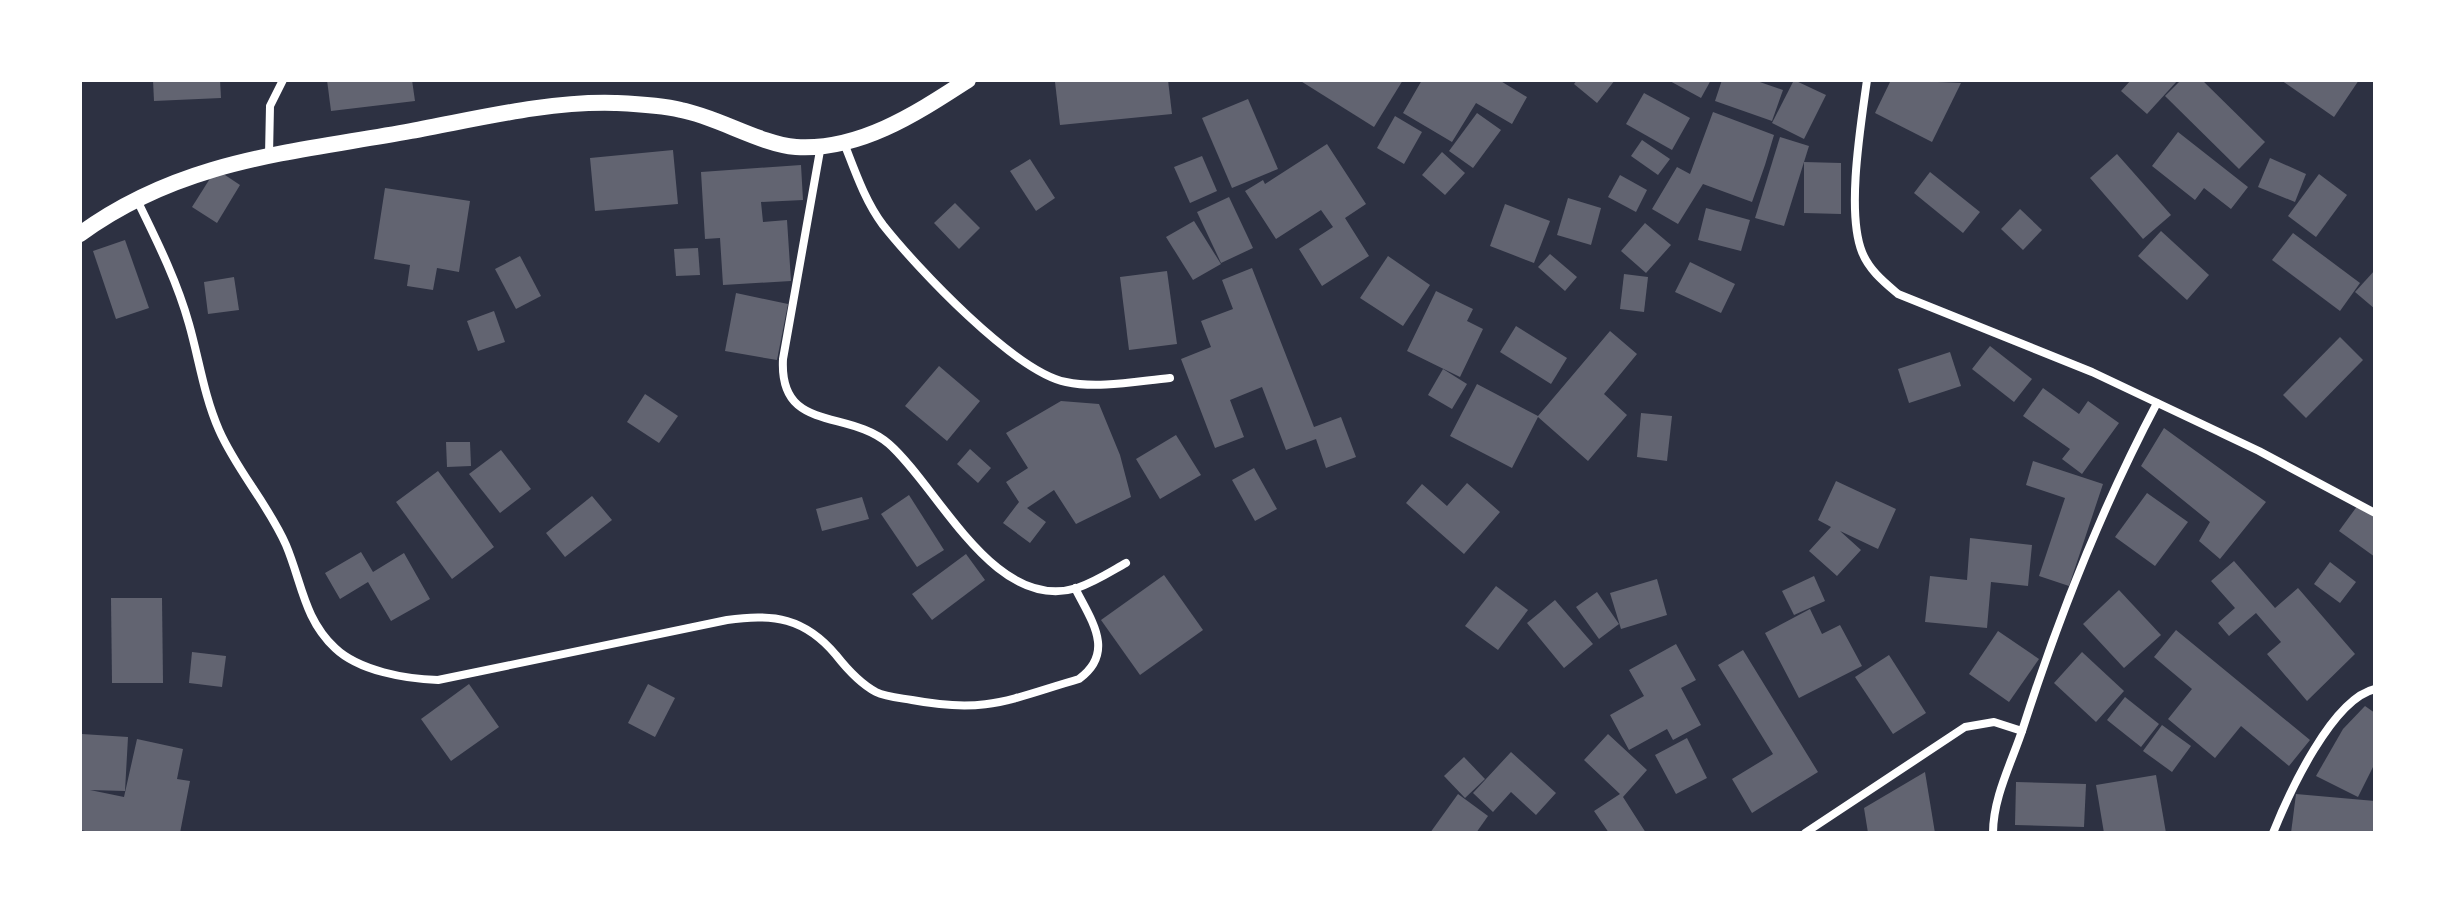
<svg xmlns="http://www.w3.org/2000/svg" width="2455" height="913" font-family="'Exo 2',sans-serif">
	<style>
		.building { fill: #626471 }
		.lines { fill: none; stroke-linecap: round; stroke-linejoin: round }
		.minor { stroke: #fff; stroke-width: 8 }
		.secondary { stroke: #fff; stroke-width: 16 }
	</style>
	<rect width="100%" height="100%" fill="#2d3142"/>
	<!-- building -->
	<g class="building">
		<polygon points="153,80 220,80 221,98 154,101"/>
		<polygon points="327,80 412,80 415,101 331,111"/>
		<polygon points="1071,80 1168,80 1172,114 1060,125 1055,82"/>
		<polygon points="1299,80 1403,80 1374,127"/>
		<polygon points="1422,80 1499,80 1527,97 1512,124 1476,103 1452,142 1403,113"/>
		<polygon points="1577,80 1615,80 1597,103 1574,84"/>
		<polygon points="1668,80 1711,80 1701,98"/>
		<polygon points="1722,80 1754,80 1783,90 1772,121 1715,101"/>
		<polygon points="1794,80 1826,95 1804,139 1772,123"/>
		<polygon points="1891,80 1961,83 1932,142 1875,113"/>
		<polygon points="2131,80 2178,80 2147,114 2121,91"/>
		<polygon points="2181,80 2202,80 2265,142 2239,169 2165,96"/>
		<polygon points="2281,80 2359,80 2334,117"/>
		<polygon points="1644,93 1690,118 1672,150 1626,124"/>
		<polygon points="1248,99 1278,169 1232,188 1202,118"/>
		<polygon points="1713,112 1774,135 1765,165 1752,202 1703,184 1678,224 1652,209 1677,167 1690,174"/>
		<polygon points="1477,113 1501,130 1473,168 1449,151"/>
		<polygon points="1395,116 1422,132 1404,164 1377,148"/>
		<polygon points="2178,132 2248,187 2231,209 2204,188 2195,200 2152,166"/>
		<polygon points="1780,137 1809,146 1784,226 1755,218"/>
		<polygon points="1642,140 1670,159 1658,175 1631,156"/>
		<polygon points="1327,144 1366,204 1345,218 1369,256 1322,286 1299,249 1333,227 1321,210 1276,239 1245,191 1263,180 1265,184"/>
		<polygon points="673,150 678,204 595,211 590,158"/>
		<polygon points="1442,152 1465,173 1445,195 1422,175"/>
		<polygon points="2117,154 2171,215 2143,239 2090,178"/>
		<polygon points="1202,156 1217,191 1190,203 1174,167"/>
		<polygon points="2270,158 2306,174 2295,202 2258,187"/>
		<polygon points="1030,159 1055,198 1036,211 1010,171"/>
		<polygon points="1804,162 1841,163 1841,214 1804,213"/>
		<polygon points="801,165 803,200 761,202 763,222 787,220 791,281 723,285 720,238 705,239 701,172"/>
		<polygon points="216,169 240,185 217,223 192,207"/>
		<polygon points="1930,172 1980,212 1963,233 1914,193"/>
		<polygon points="2319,174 2347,195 2316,237 2288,216"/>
		<polygon points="1620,175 1647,190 1636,212 1608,197"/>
		<polygon points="385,188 470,201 459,272 437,268 433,290 407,286 410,265 374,259"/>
		<polygon points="1229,197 1253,248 1221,263 1197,212"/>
		<polygon points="1568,198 1601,208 1591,245 1557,235"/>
		<polygon points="955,203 980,228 959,249 934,223"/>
		<polygon points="1505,204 1550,221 1534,263 1490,246"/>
		<polygon points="1706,208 1750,220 1741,251 1698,240"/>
		<polygon points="2020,209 2042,230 2023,250 2001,229"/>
		<polygon points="1194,221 1221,264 1193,280 1166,237"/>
		<polygon points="1645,223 1671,245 1646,273 1621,251"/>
		<polygon points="2161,231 2209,275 2187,300 2138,256"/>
		<polygon points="2293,233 2360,283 2340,311 2272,260"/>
		<polygon points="125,240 149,308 116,319 93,251"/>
		<polygon points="698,248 700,275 676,276 674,249"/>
		<polygon points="1550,254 1577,277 1565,291 1538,267"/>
		<polygon points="520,256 541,296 516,309 495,269"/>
		<polygon points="1388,256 1430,285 1403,326 1360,298"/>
		<polygon points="1690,262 1735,284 1721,313 1675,292"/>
		<polygon points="1252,268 1314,427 1341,417 1356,457 1326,468 1316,439 1286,450 1262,387 1230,400 1244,437 1215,448 1181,359 1211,347 1201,321 1233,309 1222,280"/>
		<polygon points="2375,270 2375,309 2355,292"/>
		<polygon points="1167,271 1177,344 1129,350 1120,277"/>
		<polygon points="1624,274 1648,277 1644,312 1620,309"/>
		<polygon points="234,277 239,310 208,314 204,282"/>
		<polygon points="1436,291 1473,309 1467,321 1483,329 1460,377 1407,351"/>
		<polygon points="736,293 788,304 777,360 725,351"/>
		<polygon points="494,311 505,342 478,351 467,321"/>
		<polygon points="1516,326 1567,358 1551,384 1500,352"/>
		<polygon points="1610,331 1637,354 1604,394 1627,415 1588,461 1538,417 1512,468 1450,436 1477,384 1538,416"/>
		<polygon points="2340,337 2363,360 2306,418 2283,395"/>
		<polygon points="1990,346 2032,379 2014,402 1972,369"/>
		<polygon points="1950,352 1961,386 1909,403 1898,369"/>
		<polygon points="939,366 980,401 947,441 905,406"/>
		<polygon points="1443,369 1467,384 1452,409 1428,395"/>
		<polygon points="2043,388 2079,414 2088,401 2119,423 2082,474 2062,459 2070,449 2023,416"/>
		<polygon points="645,394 678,416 659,443 627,422"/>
		<polygon points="1061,401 1099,404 1120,455 1131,497 1076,524 1054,490 1027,508 1046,522 1030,543 1003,523 1019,502 1006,482 1028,468 1006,433"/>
		<polygon points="1641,413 1672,416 1667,461 1637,457"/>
		<polygon points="2164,428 2266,502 2220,559 2199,541 2210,522 2141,466"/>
		<polygon points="1176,435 1201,475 1160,499 1136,459"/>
		<polygon points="446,442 470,442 471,466 447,467"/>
		<polygon points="970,449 991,468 978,483 957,464"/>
		<polygon points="501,450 531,489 500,513 469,474"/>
		<polygon points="2033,461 2103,484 2069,586 2039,576 2065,498 2026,485"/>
		<polygon points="1254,468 1277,509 1255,521 1232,480"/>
		<polygon points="438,471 494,547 452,579 396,502"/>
		<polygon points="1836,481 1896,509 1878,549 1840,531 1861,550 1837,576 1809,551 1831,527 1818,520"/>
		<polygon points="1467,483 1500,512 1464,554 1406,503 1422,484 1447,506"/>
		<polygon points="2147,493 2188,522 2155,566 2115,537"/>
		<polygon points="909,495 944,550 917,567 881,514"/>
		<polygon points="592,496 612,520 565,557 546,533"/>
		<polygon points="862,497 869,519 822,531 816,509"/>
		<polygon points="2358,505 2375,518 2375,557 2339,531"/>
		<polygon points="1970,538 2032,545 2028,586 1991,582 1987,628 1925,622 1930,576 1967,580"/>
		<polygon points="361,552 373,572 404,553 430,599 391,621 368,582 340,599 325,573"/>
		<polygon points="966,554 985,580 932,620 912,594"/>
		<polygon points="2234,561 2275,608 2298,588 2355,654 2307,701 2267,654 2281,642 2256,613 2229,636 2218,623 2235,608 2211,581"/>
		<polygon points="2330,562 2356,582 2340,603 2314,584"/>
		<polygon points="1164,575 1203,630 1140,675 1101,620"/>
		<polygon points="1814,576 1825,601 1794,615 1782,591"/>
		<polygon points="1657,579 1667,615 1621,629 1610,593"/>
		<polygon points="1496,586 1528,610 1498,650 1465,626"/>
		<polygon points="2119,590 2161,635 2124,668 2083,624"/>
		<polygon points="1597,592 1619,624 1599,639 1576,607"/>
		<polygon points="111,598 162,598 163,683 112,683"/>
		<polygon points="1555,600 1593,644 1564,668 1527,623"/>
		<polygon points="1810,609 1822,634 1840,625 1862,666 1799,698 1765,633"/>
		<polygon points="2176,630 2310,740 2289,766 2241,726 2215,758 2168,719 2192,689 2154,657"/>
		<polygon points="1998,631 2039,659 2009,702 1969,674"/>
		<polygon points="1676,644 1696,680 1681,688 1701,725 1673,740 1667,729 1629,750 1610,715 1644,696 1629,670"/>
		<polygon points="1743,650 1818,772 1752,813 1732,779 1773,754 1718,665"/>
		<polygon points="192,652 226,656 222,687 189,683"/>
		<polygon points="2082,652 2124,691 2096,722 2054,683"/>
		<polygon points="1889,655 1926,713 1893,734 1855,677"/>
		<polygon points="469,684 499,727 451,761 421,719"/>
		<polygon points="648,684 675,698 655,737 628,723"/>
		<polygon points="2125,697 2159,724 2141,747 2107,720"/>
		<polygon points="2365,706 2375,713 2375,763 2358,797 2316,776 2343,729"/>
		<polygon points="2162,725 2191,746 2172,772 2143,751"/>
		<polygon points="82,734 128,737 125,791 90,790 124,797 137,739 183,749 177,779 190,781 180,833 95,833 80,830"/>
		<polygon points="1608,734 1647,770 1623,797 1646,833 1609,833 1594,811 1620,794 1584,760"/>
		<polygon points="1687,738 1707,778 1676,794 1655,755"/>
		<polygon points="1511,752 1556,793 1536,815 1511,792 1493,812 1473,793"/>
		<polygon points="1464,757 1485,779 1465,798 1444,776"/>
		<polygon points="1925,772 1935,833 1868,833 1864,808"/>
		<polygon points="2156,775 2166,833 2104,833 2096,785"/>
		<polygon points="2016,782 2086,784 2084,827 2015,825"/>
		<polygon points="1458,794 1488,816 1476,833 1430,833"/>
		<polygon points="2296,794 2375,801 2375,833 2291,833"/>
	</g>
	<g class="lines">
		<!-- minor -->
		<g class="minor">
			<path d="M 1867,80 C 1861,124 1846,212 1862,252 C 1869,270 1884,282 1898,294 L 2092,372 L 2259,451 L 2375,513"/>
			<path d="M 844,143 C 855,171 865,201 883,225 C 917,268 1015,372 1066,382 C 1098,389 1138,381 1170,378"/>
			<path d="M 821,145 L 783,359 C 779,434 848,408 889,444 C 939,488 994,613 1077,588 C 1095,582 1110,572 1126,563"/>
			<polyline points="269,155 270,106 283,80"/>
			<path d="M 137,200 C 157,241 177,281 189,324 C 199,359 204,396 219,430 C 237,471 268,504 286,545 C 302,583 304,619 335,648 C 359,671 406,679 438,680 L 727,620 C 773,613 805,618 836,655 C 847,669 861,684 876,692 C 886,697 901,698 912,700 C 987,714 1010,699 1079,679 C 1116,652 1091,620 1075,588"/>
			<polyline points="1805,833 1965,727 1994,722 2022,731"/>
			<path d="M 1993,833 C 1993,797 2012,762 2023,728 C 2059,616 2102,507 2157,403"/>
			<path d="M 2273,833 C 2289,793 2332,699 2375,689"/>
		</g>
		<!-- secondary -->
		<path class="secondary" d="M 80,234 C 183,159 291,153 411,131 C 477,119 547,101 615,103 C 636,104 660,105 681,110 C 718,117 760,144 796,147 C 860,151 917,113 968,80"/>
	</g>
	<!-- border -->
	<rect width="2455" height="913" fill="none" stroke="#ffffff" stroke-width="164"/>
</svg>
